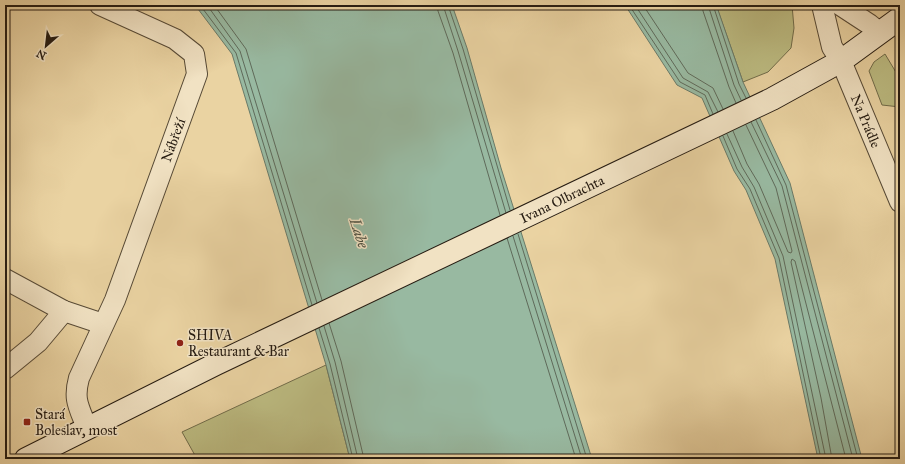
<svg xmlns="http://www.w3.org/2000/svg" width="905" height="464" font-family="'IM FELL Great Primer',serif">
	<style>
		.green { fill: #bcbb81; stroke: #716c4a }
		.water { fill: #98b9a1; stroke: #6a7a68 }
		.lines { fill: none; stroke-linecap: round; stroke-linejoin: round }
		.shore { stroke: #5f6a5a; stroke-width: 1 }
		.minor-casing { stroke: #574a36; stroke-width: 22 }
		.secondary-casing { stroke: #261c12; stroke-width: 24 }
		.minor { stroke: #f1e2c3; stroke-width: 20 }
		.secondary { stroke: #f1e2c3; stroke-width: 22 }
		.poi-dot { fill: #8f2418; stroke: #f1e2c3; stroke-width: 1.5 }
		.labels { text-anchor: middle; stroke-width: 3; stroke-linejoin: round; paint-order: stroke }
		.street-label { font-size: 14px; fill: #261c12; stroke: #f1e2c3 }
		.poi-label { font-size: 14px; fill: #261c12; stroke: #f1e2c3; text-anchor: start }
		.water-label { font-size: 15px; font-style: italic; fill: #484b3d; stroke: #f1e2c3 }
	</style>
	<rect width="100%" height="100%" fill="#ead3a2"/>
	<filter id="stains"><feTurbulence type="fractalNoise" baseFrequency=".005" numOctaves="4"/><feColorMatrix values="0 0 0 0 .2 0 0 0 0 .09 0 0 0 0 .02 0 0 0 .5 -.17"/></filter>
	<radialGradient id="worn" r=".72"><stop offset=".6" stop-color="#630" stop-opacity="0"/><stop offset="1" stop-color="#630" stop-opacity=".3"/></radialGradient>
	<!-- green -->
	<g class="green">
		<polygon points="716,5 792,5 794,28 791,48 768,72 743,82"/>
		<polygon points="885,54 900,79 900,107 882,105 869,71 874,62"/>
		<polygon points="326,365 350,459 197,459 182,432"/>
	</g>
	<!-- water -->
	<g class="water">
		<polygon points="195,5 452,5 467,48 501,168 592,459 350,459 326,365 232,54"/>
		<polygon points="625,5 716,5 717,7 743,82 790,183 862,459 818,459 775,259 746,190 734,171 702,98 677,85"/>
	</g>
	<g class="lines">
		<!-- shore -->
		<g class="shore">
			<polyline points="200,5 236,53 312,305"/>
			<polyline points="207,5 240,51 317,303"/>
			<polyline points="214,5 246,49 322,300"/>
			<polyline points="437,5 438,11 453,53 500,215"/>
			<polyline points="443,5 458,51 506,213"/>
			<polyline points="448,5 463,49 510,210"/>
			<polyline points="629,5 680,82 705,95 713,114"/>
			<polyline points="635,5 683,78 708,92 718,112"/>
			<polyline points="643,5 688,73 713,88 723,109"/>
			<polyline points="702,5 703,11 729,87 736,103"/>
			<polyline points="708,5 734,85 741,100"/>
			<polyline points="713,5 739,84 746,98"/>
			<polyline points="756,120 786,185 858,459"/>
			<polyline points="751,122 782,186 853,459"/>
			<polyline points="733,131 747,164 759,184 788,252 791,253 792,251 776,188 746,125"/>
			<polyline points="727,134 742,167 754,187 783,256 826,459"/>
			<polyline points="723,136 737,169 750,189 779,258 821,459"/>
			<polyline points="518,234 587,459"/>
			<polyline points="513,236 582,459"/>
			<polyline points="507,238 576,459"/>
			<polyline points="329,323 341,361 364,459"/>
			<polyline points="324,326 335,362 358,459"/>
			<polyline points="319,328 330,364 353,459"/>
			<polyline points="832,459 821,398 791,262 792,259 795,261 846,459"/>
		</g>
		<defs>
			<g id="minor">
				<polyline points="822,5 832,47 841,61 900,202"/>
				<polyline points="840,5 869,24 880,33"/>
				<polyline points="5,279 64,311 103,324"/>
				<polyline points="5,369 38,342 64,311"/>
				<path d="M 87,428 C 79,407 73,400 79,378 L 115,300 L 197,74 L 194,54 L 175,39 L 100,5"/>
			</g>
			<polyline id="secondary" points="26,459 216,364 772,99 841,61 900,18"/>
		</defs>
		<!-- minor casing -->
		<use href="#minor" class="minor-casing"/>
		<!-- secondary casing -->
		<use href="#secondary" class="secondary-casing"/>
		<!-- minor -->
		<use href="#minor" class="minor"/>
		<!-- secondary -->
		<use href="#secondary" class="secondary"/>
	</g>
	<!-- markers -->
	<g class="poi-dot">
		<circle cx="180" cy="343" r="4"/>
		<rect x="23" y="418" width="8" height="8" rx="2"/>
	</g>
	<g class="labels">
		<!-- street labels -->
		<g class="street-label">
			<text transform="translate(866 121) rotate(67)" y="5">Na Prádle</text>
			<text transform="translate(173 140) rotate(-70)" y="5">Nábřeží</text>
			<text transform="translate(562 199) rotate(-26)" y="5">Ivana Olbrachta</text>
		</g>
		<!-- poi labels -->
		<g class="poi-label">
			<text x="188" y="340">SHIVA<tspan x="188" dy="16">Restaurant &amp; Bar</tspan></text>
			<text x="35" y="419">Stará<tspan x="35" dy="16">Boleslav, most</tspan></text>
		</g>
		<!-- water labels -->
		<g class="water-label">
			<text transform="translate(359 233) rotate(72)" y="5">Labe</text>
		</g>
	</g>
	<!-- margin -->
	<rect width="905" height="464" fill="none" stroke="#ead3a2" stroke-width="20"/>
	<rect x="6" y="6" width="893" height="452" fill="none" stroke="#261c12" stroke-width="2"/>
	<rect x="10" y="10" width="885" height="444" fill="none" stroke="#261c12"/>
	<!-- north arrow -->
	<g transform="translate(46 46) rotate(208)" stroke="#f1e2c3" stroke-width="3" paint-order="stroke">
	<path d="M0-3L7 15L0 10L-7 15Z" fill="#261c12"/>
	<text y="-6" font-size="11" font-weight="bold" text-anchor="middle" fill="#261c12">N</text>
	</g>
	<rect width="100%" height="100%" filter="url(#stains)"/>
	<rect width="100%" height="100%" fill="url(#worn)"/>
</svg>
